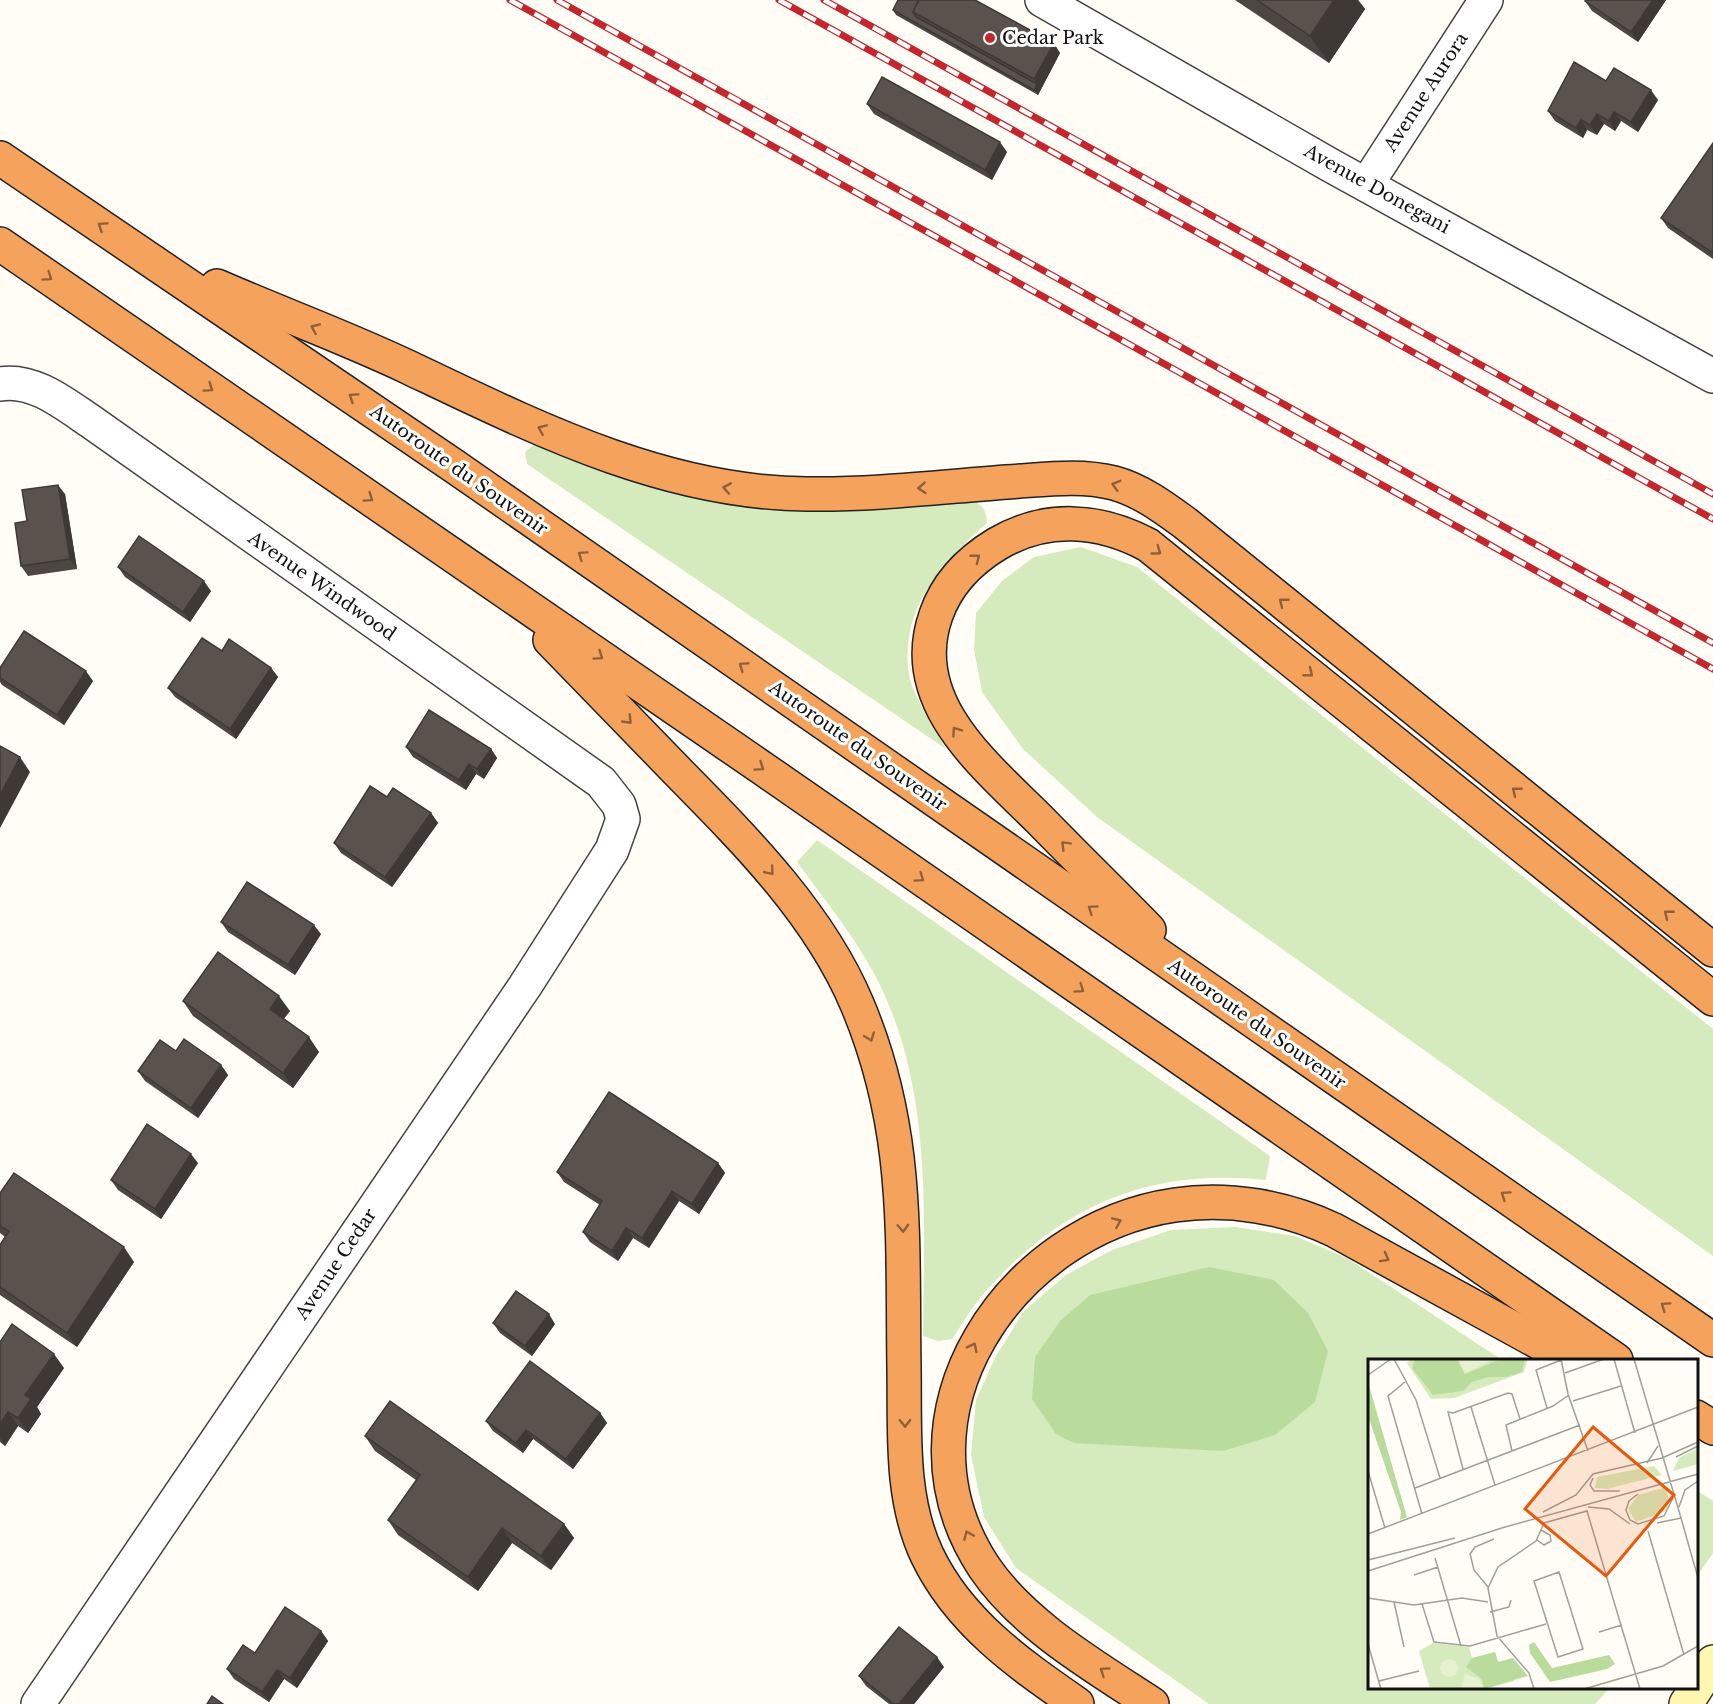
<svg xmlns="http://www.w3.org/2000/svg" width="1713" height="1704" font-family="'Libre Baskerville',serif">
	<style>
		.green { fill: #d5ebbd }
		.forest { fill: #b9dc9c }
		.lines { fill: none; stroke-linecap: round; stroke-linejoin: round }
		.minor-casing { stroke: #444; stroke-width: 36 }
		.secondary-casing { stroke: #333; stroke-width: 36 }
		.motorway-casing { stroke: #222; stroke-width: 36 }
		.minor { stroke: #fff; stroke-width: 33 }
		.secondary { stroke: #fff6b0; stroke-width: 33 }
		.motorway { stroke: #f5a25d; stroke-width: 33 }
		.rail-casing { stroke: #c4262e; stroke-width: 7 }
		.rail { stroke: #fff; stroke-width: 4.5; stroke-dasharray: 14; stroke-linecap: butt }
		.wall { fill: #4d4742 }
		.shaded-wall { fill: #3f3936 }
		.building { fill: #5a524d; stroke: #3f3936; stroke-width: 1.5 }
		.oneway { stroke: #8e613b }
		.poi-dot { fill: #c4262e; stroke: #fff; stroke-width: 2 }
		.labels { text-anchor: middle; stroke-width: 6; stroke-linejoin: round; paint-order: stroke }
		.poi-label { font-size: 18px; fill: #111; stroke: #fff; text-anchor: start }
		.street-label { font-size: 18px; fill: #111; stroke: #fff }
		.inset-road { fill: none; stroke: #a09f9a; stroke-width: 1.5 }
		.view { fill: #e8590c; fill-opacity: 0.15; stroke: #e8590c; stroke-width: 3 }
		.inset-edge { fill: none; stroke: #111; stroke-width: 3 }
	</style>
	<rect width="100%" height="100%" fill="#fffdf5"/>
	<!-- green -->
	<g class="green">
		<path d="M 536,443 L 769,505 L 839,511 L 972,499 C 983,506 986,510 987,523 C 942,563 899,608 909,675 C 911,692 937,732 946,749 L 527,464 L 525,452 Z"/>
		<polygon points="1081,547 1137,567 1713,1029 1713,1256 1097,817 1023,749 982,692 974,650 976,613 1002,581 1034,557"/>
		<path d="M 817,840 L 1270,1156 L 1266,1180 C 1150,1168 1063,1204 986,1291 C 973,1305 963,1323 952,1339 L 938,1341 L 923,1336 C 924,1216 933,1089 877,979 C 855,937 825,900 797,862 Z"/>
		<polygon points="1235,1227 1295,1236 1347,1258 1502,1360 1370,1360 1370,1688 1610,1688 1595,1704 1209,1704 1016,1568 984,1517 971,1455 976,1400 996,1356 1024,1311 1066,1275 1112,1250 1171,1230"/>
		<polygon points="1696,1490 1713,1501 1713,1553 1697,1576"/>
	</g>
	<!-- forest -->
	<polygon class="forest" points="1209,1267 1274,1280 1308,1313 1328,1351 1315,1402 1275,1435 1223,1451 1074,1443 1056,1434 1032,1399 1035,1357 1060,1321 1090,1295"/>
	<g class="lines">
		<defs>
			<g id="minor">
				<polyline points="1042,0 1330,165 1713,376"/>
				<polyline points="1367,184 1486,0"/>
				<path d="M 0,384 C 34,378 66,405 93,423 L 601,782 L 619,805 L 623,819 L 612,850 L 525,986 L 38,1704"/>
			</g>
			<polyline id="secondary" points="1686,1704 1713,1662"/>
			<g id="motorway">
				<polyline points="0,158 454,466 1713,1340"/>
				<polyline points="0,244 765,770 1616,1360"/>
				<path d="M 217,286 C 281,314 347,338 410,368 C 536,428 665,493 807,494 C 873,495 940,487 1007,482 C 1042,480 1079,474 1114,483 C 1140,490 1163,507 1185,523 L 1713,950"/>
				<path d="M 550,640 C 594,685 638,731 682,776 C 748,843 820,916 857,1004 C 910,1129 902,1237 904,1369 C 905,1431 900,1498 927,1555 C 959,1622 1018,1663 1077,1704"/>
				<path d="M 1149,930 C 1113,893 1076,857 1040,820 C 985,765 905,702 936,615 C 947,583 969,561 997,544 C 1046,515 1099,519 1148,545 L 1713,999"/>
				<polyline points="1696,1417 1713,1428"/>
				<path d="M 1152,1704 C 1094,1666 1023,1625 984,1567 C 884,1415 1010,1229 1175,1205 C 1229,1197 1285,1207 1334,1230 L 1571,1360"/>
			</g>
		</defs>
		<!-- minor casing -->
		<use href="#minor" class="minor-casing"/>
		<!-- secondary casing -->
		<use href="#secondary" class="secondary-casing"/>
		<!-- motorway casing -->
		<use href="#motorway" class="motorway-casing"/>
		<!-- minor -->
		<use href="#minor" class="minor"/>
		<!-- secondary -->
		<use href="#secondary" class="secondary"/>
		<!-- motorway -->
		<use href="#motorway" class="motorway"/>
		<defs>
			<g id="rail">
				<polyline points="510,0 1713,669"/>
				<polyline points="557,0 1713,643"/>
				<polyline points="779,0 1713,519"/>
				<polyline points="824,0 1713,494"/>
			</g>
		</defs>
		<!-- rail casing -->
		<use href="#rail" class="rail-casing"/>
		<!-- rail -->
		<use href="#rail" class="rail"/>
	</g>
	<!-- wall -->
	<g class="wall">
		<polygon points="898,0 1060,53 1038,95 896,15 893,10"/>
		<polygon points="1235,0 1358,0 1365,9 1329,63"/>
		<polygon points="1586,0 1666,0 1638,42 1592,11 1585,1"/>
		<polygon points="1606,81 1658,100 1638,132 1621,121 1615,131 1604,124 1597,135 1587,130 1583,138 1555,121 1548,111"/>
		<polygon points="867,104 1007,152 992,180 874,114"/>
		<polygon points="1713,143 1713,259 1668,228 1661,218"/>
		<polygon points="65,494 77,569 28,576 21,566 27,521"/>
		<polygon points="118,567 211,591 190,622 125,577"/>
		<polygon points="222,651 271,668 278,677 236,739 175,697 168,688"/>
		<polygon points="0,668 93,681 64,725 2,685 0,682"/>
		<polygon points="406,747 491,749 497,758 484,779 476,774 466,790 413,757"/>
		<polygon points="431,813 438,823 392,887 341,853 334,843"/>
		<polygon points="221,922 321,934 295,975 228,932"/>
		<polygon points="183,1001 290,1011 283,1019 319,1052 293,1088 193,1016"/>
		<polygon points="176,1051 221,1065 228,1075 198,1118 145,1081 138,1071"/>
		<polygon points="198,1163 161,1219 118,1190 111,1180"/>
		<polygon points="718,1163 725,1173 699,1214 679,1201 649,1248 633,1238 618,1261 590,1242 583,1232 600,1205 564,1182 557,1172"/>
		<polygon points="0,1193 134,1262 77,1347 0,1295 0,1245 5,1237 0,1233"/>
		<polygon points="493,1323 555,1324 532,1356 500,1333"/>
		<polygon points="0,1342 64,1368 37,1407 41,1414 28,1433 18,1426 5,1446 0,1442"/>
		<polygon points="600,1413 607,1423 573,1469 533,1439 523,1453 493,1431 486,1421"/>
		<polygon points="365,1436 564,1524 574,1538 551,1570 512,1543 478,1591 398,1535 388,1520 416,1480 375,1451"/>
		<polygon points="321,1631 328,1641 297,1688 284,1679 269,1702 234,1679 227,1669 255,1653"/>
		<polygon points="944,1667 914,1704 889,1704 866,1686 859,1676"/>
	</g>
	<!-- shaded-wall -->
	<g class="shaded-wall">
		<polygon points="1334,0 1358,0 1365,9 1329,63 1310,36"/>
		<polygon points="1653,0 1666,0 1638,42 1631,32"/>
		<polygon points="1054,43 1060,53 1038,95 1034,90 1037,84 1034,79"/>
		<polygon points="1651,90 1658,100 1638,132 1631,122"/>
		<polygon points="1614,112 1621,121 1615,131 1609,121"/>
		<polygon points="1597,114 1604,124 1597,135 1590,125"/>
		<polygon points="1581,120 1587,130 1583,138 1576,128"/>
		<polygon points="1000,142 1007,152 992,180 985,170"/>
		<polygon points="58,485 65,494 77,569 70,559"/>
		<polygon points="204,581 211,591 190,622 183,612"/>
		<polygon points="271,668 278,677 236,739 230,729"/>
		<polygon points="86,671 93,681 64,725 57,715"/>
		<polygon points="491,749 497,758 484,779 477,769"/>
		<polygon points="20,757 30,772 0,828 0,795"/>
		<polygon points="469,764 476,774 466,790 459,780"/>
		<polygon points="431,813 438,823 392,887 385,877"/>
		<polygon points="314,925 321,934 295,975 288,965"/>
		<polygon points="279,996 290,1011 280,1024 270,1009"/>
		<polygon points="309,1037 319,1052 293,1088 283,1073"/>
		<polygon points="221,1065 228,1075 198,1118 191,1108"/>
		<polygon points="191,1154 198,1163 161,1219 155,1209"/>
		<polygon points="718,1163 725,1173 699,1214 692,1204"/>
		<polygon points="672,1191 679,1201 649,1248 642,1238"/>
		<polygon points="626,1228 633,1238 618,1261 612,1251"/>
		<polygon points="124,1247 134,1262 77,1347 67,1333"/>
		<polygon points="549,1314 555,1324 532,1356 525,1346"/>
		<polygon points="54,1354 64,1368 37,1407 41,1414 28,1433 18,1418 25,1395"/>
		<polygon points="8,1412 18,1426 5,1446 0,1438 0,1424"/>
		<polygon points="600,1413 607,1423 573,1469 566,1459"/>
		<polygon points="526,1430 533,1439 523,1453 516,1443"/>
		<polygon points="564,1524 574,1538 551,1570 541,1556"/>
		<polygon points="502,1528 512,1543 478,1591 468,1577"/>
		<polygon points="321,1631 328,1641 297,1688 290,1678"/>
		<polygon points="937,1657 944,1667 914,1704 899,1704"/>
		<polygon points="277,1670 284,1679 269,1702 262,1692"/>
	</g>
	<!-- building -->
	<g class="building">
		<polygon points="898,0 919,0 913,12 916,17 1037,84 1034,90 893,10"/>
		<polygon points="919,0 975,0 1054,43 1034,79 913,12"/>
		<polygon points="1257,0 1334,0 1310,36"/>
		<polygon points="1586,0 1653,0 1631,32 1585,1"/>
		<polygon points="1574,62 1606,81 1614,68 1651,90 1631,122 1614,112 1609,121 1597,114 1590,125 1581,120 1576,128 1548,111"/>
		<polygon points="882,77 1000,142 985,170 867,104"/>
		<polygon points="1713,143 1713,253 1661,218"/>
		<polygon points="58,485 70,559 21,566 15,523 27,521 22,490"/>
		<polygon points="139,536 204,581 183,612 118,567"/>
		<polygon points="24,631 86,671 57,715 0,678 0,668"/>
		<polygon points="202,638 222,651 229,639 271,668 230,729 168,688"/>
		<polygon points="429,710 491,749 477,769 469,764 459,780 406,747"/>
		<polygon points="0,746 20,757 0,795"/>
		<polygon points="370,786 387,797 393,788 431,813 385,877 334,843"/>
		<polygon points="247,882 314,925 288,965 221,922"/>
		<polygon points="218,952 279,996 270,1009 309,1037 283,1073 183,1001"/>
		<polygon points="184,1039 221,1065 191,1108 138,1071 160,1040 176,1051"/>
		<polygon points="609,1092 718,1163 692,1204 672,1191 642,1238 626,1228 612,1251 583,1232 602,1201 557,1172"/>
		<polygon points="147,1124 191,1154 155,1209 111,1180"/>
		<polygon points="14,1173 124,1247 67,1333 0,1287 0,1245 9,1231 0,1226 0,1193"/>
		<polygon points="516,1291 549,1314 525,1346 493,1323"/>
		<polygon points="12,1324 54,1354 25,1395 31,1399 18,1418 8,1412 0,1424 0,1342"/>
		<polygon points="530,1361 600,1413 566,1459 526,1430 516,1443 486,1421"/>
		<polygon points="390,1401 564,1524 541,1556 502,1528 468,1577 388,1520 420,1475 365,1436"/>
		<polygon points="285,1607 321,1631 290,1678 277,1670 262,1692 227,1669 243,1645 255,1653"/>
		<polygon points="899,1627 937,1657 899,1704 894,1704 859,1676"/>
		<polygon points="212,1696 223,1704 207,1704"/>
	</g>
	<!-- one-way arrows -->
	<defs><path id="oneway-chevron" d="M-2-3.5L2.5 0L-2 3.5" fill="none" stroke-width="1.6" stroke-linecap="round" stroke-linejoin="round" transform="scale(1.5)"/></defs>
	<g class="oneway">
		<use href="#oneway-chevron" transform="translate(102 226) rotate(-146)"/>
		<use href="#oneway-chevron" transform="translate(48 277) rotate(35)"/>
		<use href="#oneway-chevron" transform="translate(315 328) rotate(-157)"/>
		<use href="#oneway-chevron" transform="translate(209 388) rotate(35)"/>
		<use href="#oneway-chevron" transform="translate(353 397) rotate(-146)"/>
		<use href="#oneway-chevron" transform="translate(542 429) rotate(-157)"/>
		<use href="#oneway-chevron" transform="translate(1116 485) rotate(-164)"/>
		<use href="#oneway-chevron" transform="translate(727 488) rotate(-170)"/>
		<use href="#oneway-chevron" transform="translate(922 488) rotate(176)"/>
		<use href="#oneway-chevron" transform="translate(369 498) rotate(35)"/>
		<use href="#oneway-chevron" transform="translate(1157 551) rotate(36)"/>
		<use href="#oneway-chevron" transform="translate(582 555) rotate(-145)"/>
		<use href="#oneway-chevron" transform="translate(976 558) rotate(-38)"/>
		<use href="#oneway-chevron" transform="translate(1283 602) rotate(-141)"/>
		<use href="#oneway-chevron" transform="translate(599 656) rotate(34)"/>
		<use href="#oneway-chevron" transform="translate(743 666) rotate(-145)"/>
		<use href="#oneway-chevron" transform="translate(1309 673) rotate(39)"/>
		<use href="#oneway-chevron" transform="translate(628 720) rotate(46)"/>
		<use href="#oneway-chevron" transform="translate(956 731) rotate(-125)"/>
		<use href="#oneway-chevron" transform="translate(760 767) rotate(34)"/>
		<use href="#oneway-chevron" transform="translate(1516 791) rotate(-141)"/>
		<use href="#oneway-chevron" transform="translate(1065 845) rotate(-135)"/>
		<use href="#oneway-chevron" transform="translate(770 871) rotate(50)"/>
		<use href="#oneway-chevron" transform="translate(920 878) rotate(35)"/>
		<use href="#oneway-chevron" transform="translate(1092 909) rotate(-145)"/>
		<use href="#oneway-chevron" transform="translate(1668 914) rotate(-141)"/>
		<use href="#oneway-chevron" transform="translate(1080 989) rotate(35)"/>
		<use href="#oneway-chevron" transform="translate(870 1037) rotate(70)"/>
		<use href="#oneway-chevron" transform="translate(1505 1195) rotate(-145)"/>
		<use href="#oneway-chevron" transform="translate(1117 1222) rotate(-23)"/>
		<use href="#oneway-chevron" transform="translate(903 1228) rotate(88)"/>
		<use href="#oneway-chevron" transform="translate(1385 1258) rotate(29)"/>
		<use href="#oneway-chevron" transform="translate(1665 1306) rotate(-145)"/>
		<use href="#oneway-chevron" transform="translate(973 1347) rotate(-64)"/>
		<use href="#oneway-chevron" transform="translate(905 1423) rotate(89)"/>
		<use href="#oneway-chevron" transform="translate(968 1535) rotate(-113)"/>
		<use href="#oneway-chevron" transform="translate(1104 1671) rotate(-145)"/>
	</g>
	<!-- markers -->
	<circle class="poi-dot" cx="990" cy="38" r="6"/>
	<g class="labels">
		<!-- poi labels -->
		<g class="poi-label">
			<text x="1002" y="44">Cedar Park</text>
		</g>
		<!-- street labels -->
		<g class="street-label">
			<text transform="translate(1426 92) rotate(-57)" y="6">Avenue Aurora</text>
			<text transform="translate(1377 189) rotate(29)" y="6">Avenue Donegani</text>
			<text transform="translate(459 470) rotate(35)" y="6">Autoroute du Souvenir</text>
			<text transform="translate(322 586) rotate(35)" y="6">Avenue Windwood</text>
			<text transform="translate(858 746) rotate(35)" y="6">Autoroute du Souvenir</text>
			<text transform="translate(1257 1024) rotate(35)" y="6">Autoroute du Souvenir</text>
			<text transform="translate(336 1264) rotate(-56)" y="6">Avenue Cedar</text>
		</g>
	</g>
	<!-- overview -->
	<g transform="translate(1368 1359)">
		<rect width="330" height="330" fill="#fffdf5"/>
		<path d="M 44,0 L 160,0 L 156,13 L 86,39 L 63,40 L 39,4 ZM 330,89 L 330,105 L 305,112 L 311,99 ZM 286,107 L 294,116 L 239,130 L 227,129 L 229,118 ZM 298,128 L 301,142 L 298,152 L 268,163 L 260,150 L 270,136 ZM 65,284 L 101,288 L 104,299 L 127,293 L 130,303 L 145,299 L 146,322 L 117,330 L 62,330 L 51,292 Z" fill="#d5ebbd"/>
		<path d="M 47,0 L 89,0 L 97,15 L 133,0 L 157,0 L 154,13 L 138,18 L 120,18 L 104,23 L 95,32 L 65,36 L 44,9 ZM 0,23 L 39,158 L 32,161 L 33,153 L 0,57 ZM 166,283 L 184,309 L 241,296 L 247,305 L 239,310 L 182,323 L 162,294 L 161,286 ZM 127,293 L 130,303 L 145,299 L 160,317 L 116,330 L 114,320 L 98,308 L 104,299 Z" fill="#b9dc9c"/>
		<path d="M 90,0 L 121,0 L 122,2 L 97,14 ZM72 309a9 9 0 1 1 18 0a9 9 0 1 1-18 0ZM 97,315 L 112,320 L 115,330 L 93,330 Z" fill="#e6f2cf"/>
		<path class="inset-road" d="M 26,0 L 48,41 L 72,119M 193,0 L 200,35 L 220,92M 246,0 L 267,74M 266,0 L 313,159M 197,14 L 236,0M 0,16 L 23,0M 37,23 L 20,37 L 54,155M 205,42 L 253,27M 103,48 L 127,126M 179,49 L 168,11 L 193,1M 144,92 L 138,66 L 185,47 L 201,36M 308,98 L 330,87M 294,99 L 330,83M 279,104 L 290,87M 95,110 L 80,53 L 85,54 L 140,34 L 144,35 L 152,60M 0,112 L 17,169M 225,119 L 222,126 L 226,132 L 252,132M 47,129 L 212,66M 270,135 L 261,142 L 258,151 L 262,161 L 270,165 L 296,157 L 305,139M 220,148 L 241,150 L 262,165M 311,148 L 317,131 L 330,122M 175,153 L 208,136 L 225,115 L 294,99M 313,159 L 330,219M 289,164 L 313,159M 280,172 L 316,296M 0,175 L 330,48M 169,181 L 176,186 L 183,182 L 182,176 L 173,171M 67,199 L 93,287M 0,201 L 87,179M 0,212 L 137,168 L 330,115M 191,213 L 215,290 L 190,298 L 166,222 ZM 46,216 L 70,208M 120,228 L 106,211 L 102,195 L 107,188 L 126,180M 0,239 L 46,246 L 94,239 L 120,243M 26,243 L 36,288M 54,245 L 66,283 L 102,287 L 178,265M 122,253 L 141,248 L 143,241M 231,273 L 254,266M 0,285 L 13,330M 11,322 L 51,312M 166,330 L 161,314 L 129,277 L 120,229 L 130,208 L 168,182 L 176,164 L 219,152 L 272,330M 216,330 L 295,307 L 330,287"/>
		<path class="view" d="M 225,68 L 306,136 L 238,217 L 157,150 Z"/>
		<rect width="330" height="330" class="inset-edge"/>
	</g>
</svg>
